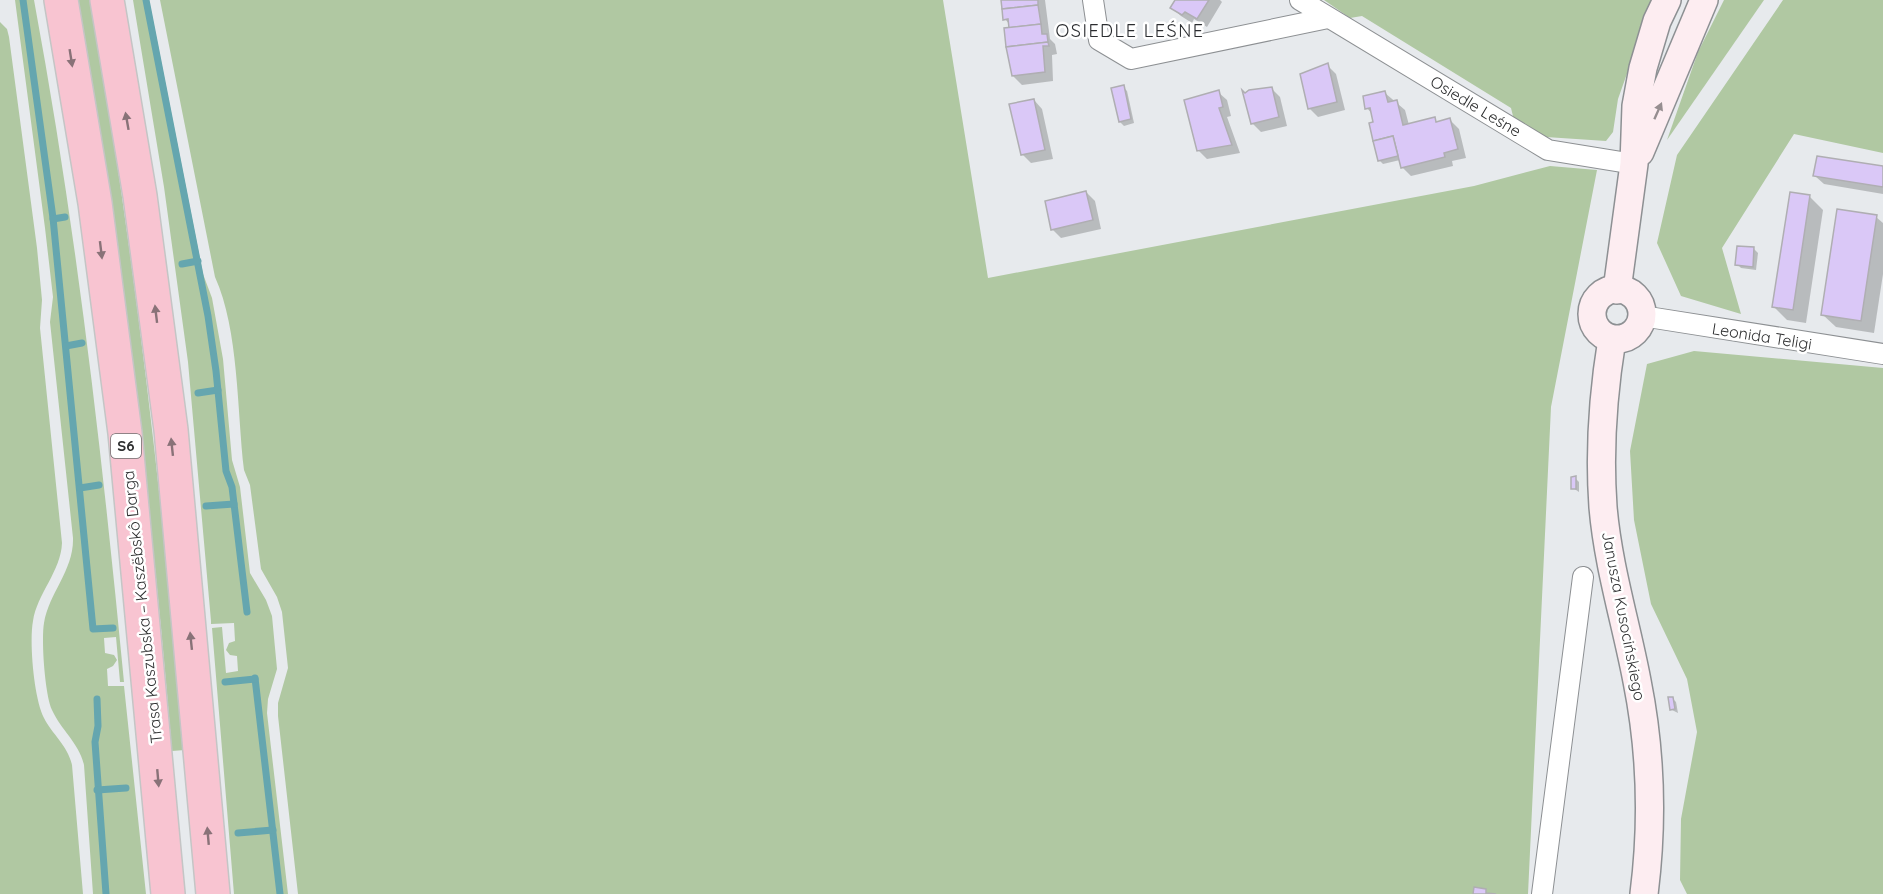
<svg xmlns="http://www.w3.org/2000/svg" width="1883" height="894" font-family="Quicksand,sans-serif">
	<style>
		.green { fill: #b0c8a2 }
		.shadow { fill: #0003 }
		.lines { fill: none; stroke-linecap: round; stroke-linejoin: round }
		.stream { stroke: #65a6af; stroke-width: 7 }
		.building { fill: #dac8f7; stroke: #afaeb2; stroke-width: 1.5 }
		.street-casing { stroke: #8d9093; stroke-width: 22 }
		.secondary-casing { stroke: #8d9093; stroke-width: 30 }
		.highway-casing { stroke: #c4c5c5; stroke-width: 36 }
		.street { stroke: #fff; stroke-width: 20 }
		.secondary { stroke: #fdedf1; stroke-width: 27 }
		.highway { stroke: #f8c4d1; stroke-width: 33 }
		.oneway { fill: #897278 }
		.oneway2 { fill: #968e90 }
		.labels { text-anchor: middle; stroke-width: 5; stroke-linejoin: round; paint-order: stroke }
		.shield { fill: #fff; stroke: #6d6d6e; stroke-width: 1.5 }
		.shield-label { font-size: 15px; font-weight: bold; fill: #2e2f30 }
		.street-label { font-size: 16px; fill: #2e2f30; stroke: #fff }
		.neighbourhood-label { font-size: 18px; letter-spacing: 1.5px; fill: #2b2d30; stroke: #fff }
	</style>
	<rect width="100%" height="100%" fill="#e7eaed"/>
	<!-- green -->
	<g class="green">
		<path d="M 15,0 L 34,0 C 76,226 102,453 124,682 L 120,682 L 116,637 L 104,638 L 105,653 L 114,655 L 117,660 L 113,666 L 107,669 L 108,686 L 124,686 L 146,894 L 93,894 L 84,765 C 79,743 61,730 52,710 C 45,695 41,640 44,623 C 49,593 74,570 73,538 L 50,322 L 53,297 L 45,228 Z"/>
		<path d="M 77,0 L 91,0 C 134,249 162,499 185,750 L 172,751 C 151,499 121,249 77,0 Z"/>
		<polygon points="133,0 149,0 203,274 212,298 223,359 232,460 240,487 250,573 266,600 272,616 277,669 268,699 267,713 288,894 234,894 212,628 222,627 226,673 238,671 237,656 230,655 226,650 229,643 235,641 234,623 211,624 211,621 188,362 164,187"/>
		<path d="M 160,0 L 943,0 L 988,278 L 1474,186 L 1550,166 L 1597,170 L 1551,407 L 1528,894 L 298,894 L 278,716 L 278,703 L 288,668 L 282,612 L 277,597 L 261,569 L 250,485 L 244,470 C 237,411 239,330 215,277 Z"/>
		<polygon points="1324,0 1653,0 1618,99 1613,132 1606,141 1546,137 1514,120 1511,108 1362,16 1350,18"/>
		<polygon points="1724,0 1764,0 1667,140 1698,52"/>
		<polygon points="1783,0 1883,0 1883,153 1794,134 1722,248 1741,314 1681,296 1657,243 1677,155"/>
		<path d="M 0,22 L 7,29 L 9,37 L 37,248 L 42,300 L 40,328 L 62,543 C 61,571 37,594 33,621 C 29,642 34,699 44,718 C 52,734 68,746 72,765 L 83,894 L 0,894 Z"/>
		<polygon points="1694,351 1883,368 1883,894 1687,894 1680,880 1681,819 1697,732 1687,679 1651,604 1634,520 1630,451 1647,364"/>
	</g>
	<!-- shadow -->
	<g class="shadow">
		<polygon points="1002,0 1045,0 1050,39 1055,44 1057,54 1052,55 1053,81 1022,85 1013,76 1010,25 1005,19"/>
		<polygon points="1177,0 1220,0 1222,2 1207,27 1194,19 1192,23 1181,16 1172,8"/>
		<polygon points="1327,65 1336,74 1345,110 1318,117 1309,108"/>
		<polygon points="1123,87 1127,91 1134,123 1124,126 1120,122"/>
		<polygon points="1271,88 1280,97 1287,126 1261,132 1252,123"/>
		<polygon points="1218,92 1227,100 1231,116 1227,117 1240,153 1207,159 1198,150"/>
		<polygon points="1385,93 1405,110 1409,125 1434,119 1438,123 1450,120 1459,129 1466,158 1452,161 1453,166 1411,176 1402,167 1400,160 1383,164 1379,160 1373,115 1367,108"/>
		<polygon points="1034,100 1042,109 1053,159 1031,163 1023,155"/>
		<polygon points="1883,168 1883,194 1824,184 1815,176"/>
		<polygon points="1086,192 1095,201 1101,229 1061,238 1052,229"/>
		<polygon points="1810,197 1823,210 1806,323 1787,320 1774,307"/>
		<polygon points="1876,217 1883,223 1883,274 1874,333 1836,327 1822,314"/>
		<polygon points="1754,249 1758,253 1756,270 1741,268 1737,264"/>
		<polygon points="1575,478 1579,482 1579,492 1573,488"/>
		<polygon points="1672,698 1676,702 1678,713 1672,710"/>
	</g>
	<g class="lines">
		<!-- stream -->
		<g class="stream">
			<polyline points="23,0 53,218 93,629 113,628"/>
			<polyline points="146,0 208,316 216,371 226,471 232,487 247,612"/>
			<polyline points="53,219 65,217"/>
			<polyline points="182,264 198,261"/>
			<polyline points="66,346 82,343"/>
			<polyline points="198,393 218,390"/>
			<polyline points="80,488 99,485"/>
			<polyline points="206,506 234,504"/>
			<polyline points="255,678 280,894"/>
			<polyline points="225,682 255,679"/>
			<polyline points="97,699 98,726 95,742 106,894"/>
			<polyline points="97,790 126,788"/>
			<polyline points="238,833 273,830"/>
		</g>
	</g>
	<!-- building -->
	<g class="building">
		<polygon points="1001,0 1038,0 1038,5 1002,9"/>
		<polygon points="1175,0 1209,0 1197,19 1185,12 1182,15 1170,8"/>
		<polygon points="1038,5 1041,24 1009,28 1008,19 1003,20 1002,9"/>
		<polygon points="1041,24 1042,34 1047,34 1048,42 1006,47 1004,28"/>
		<polygon points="1048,42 1049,46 1043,46 1045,72 1012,76 1006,47"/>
		<polygon points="1328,63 1337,102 1308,109 1300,74"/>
		<polygon points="1124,85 1131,119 1119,122 1111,88"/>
		<polygon points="1272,87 1279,117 1251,124 1242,90 1245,93 1249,90"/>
		<polygon points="1219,90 1223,107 1219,108 1232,145 1197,151 1184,100"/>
		<polygon points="1385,91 1388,102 1397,100 1403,125 1435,117 1436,122 1450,118 1458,149 1444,153 1445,157 1401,168 1393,136 1373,141 1369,123 1373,122 1370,108 1365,109 1363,96"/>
		<polygon points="1034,99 1045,150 1021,155 1009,104"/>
		<polygon points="1393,136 1398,156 1378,161 1373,141"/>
		<polygon points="1817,156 1883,166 1883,187 1813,176"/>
		<polygon points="1086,191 1093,220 1051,230 1045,201"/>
		<polygon points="1790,192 1810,195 1793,310 1772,307"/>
		<polygon points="1837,209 1877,215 1861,321 1821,315"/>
		<polygon points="1737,246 1754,247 1753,267 1735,265"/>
		<polygon points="1576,476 1576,489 1571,489 1571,477"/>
		<polygon points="1668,697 1673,697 1675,709 1670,710"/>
		<polygon points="1474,887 1486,889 1486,893 1496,894 1473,894"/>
	</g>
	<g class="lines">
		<defs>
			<g id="street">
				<polyline points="1093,0 1099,40 1131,59 1328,18"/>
				<polyline points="1300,0 1548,150 1634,164"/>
				<polyline points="1642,316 1883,354"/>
				<polyline points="1542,894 1583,577"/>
			</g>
			<g id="secondary">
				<polyline points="1640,152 1704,0"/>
				<circle cx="1617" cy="314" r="25"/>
				<polyline points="1617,290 1634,164 1636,106 1643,68 1657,21 1667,0"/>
				<path d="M 1612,339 C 1603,394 1599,451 1603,507 C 1608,566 1626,623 1637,681 C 1651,751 1653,823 1644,894"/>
			</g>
			<g id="highway">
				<polyline points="61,0 95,203 125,433 168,894"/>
				<polyline points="107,0 140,196 171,430 213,894"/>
			</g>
		</defs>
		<!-- street casing -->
		<use href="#street" class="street-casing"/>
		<!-- secondary casing -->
		<use href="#secondary" class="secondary-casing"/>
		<!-- highway casing -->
		<use href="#highway" class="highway-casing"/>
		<!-- street -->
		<use href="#street" class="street"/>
		<!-- secondary -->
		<use href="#secondary" class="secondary"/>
		<!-- highway -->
		<use href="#highway" class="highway"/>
	</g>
	<!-- one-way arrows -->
	<defs><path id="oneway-solid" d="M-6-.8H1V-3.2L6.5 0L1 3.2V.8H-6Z" transform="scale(1.5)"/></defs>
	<g class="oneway">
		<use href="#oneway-solid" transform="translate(71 58) rotate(81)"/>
		<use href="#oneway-solid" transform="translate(127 121) rotate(-100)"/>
		<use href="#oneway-solid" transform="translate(101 250) rotate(83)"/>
		<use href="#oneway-solid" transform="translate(156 314) rotate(-97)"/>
		<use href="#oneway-solid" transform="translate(172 447) rotate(-96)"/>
		<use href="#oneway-solid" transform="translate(191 641) rotate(-96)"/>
		<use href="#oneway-solid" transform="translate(158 778) rotate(85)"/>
		<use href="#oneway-solid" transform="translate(208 836) rotate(-95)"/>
	</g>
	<use class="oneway2" href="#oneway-solid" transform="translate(1658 111) rotate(-66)"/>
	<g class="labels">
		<!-- shield labels -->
		<rect class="shield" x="111" y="434" width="30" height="24" rx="4.5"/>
		<g class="shield-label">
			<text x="126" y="451">S6</text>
		</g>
		<!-- street labels -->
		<g class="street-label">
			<text transform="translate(1476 106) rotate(31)" y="6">Osiedle Leśne</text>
			<text transform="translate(1762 336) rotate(9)" y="6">Leonida Teligi</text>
			<text transform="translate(142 607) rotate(-96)" y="6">Trasa Kaszubska – Kaszëbskô Darga</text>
			<text transform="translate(1624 616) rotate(79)" y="6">Janusza Kusocińskiego</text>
		</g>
		<!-- neighbourhood labels -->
		<g class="neighbourhood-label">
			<text x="1130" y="37">OSIEDLE LEŚNE</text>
		</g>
	</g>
</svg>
